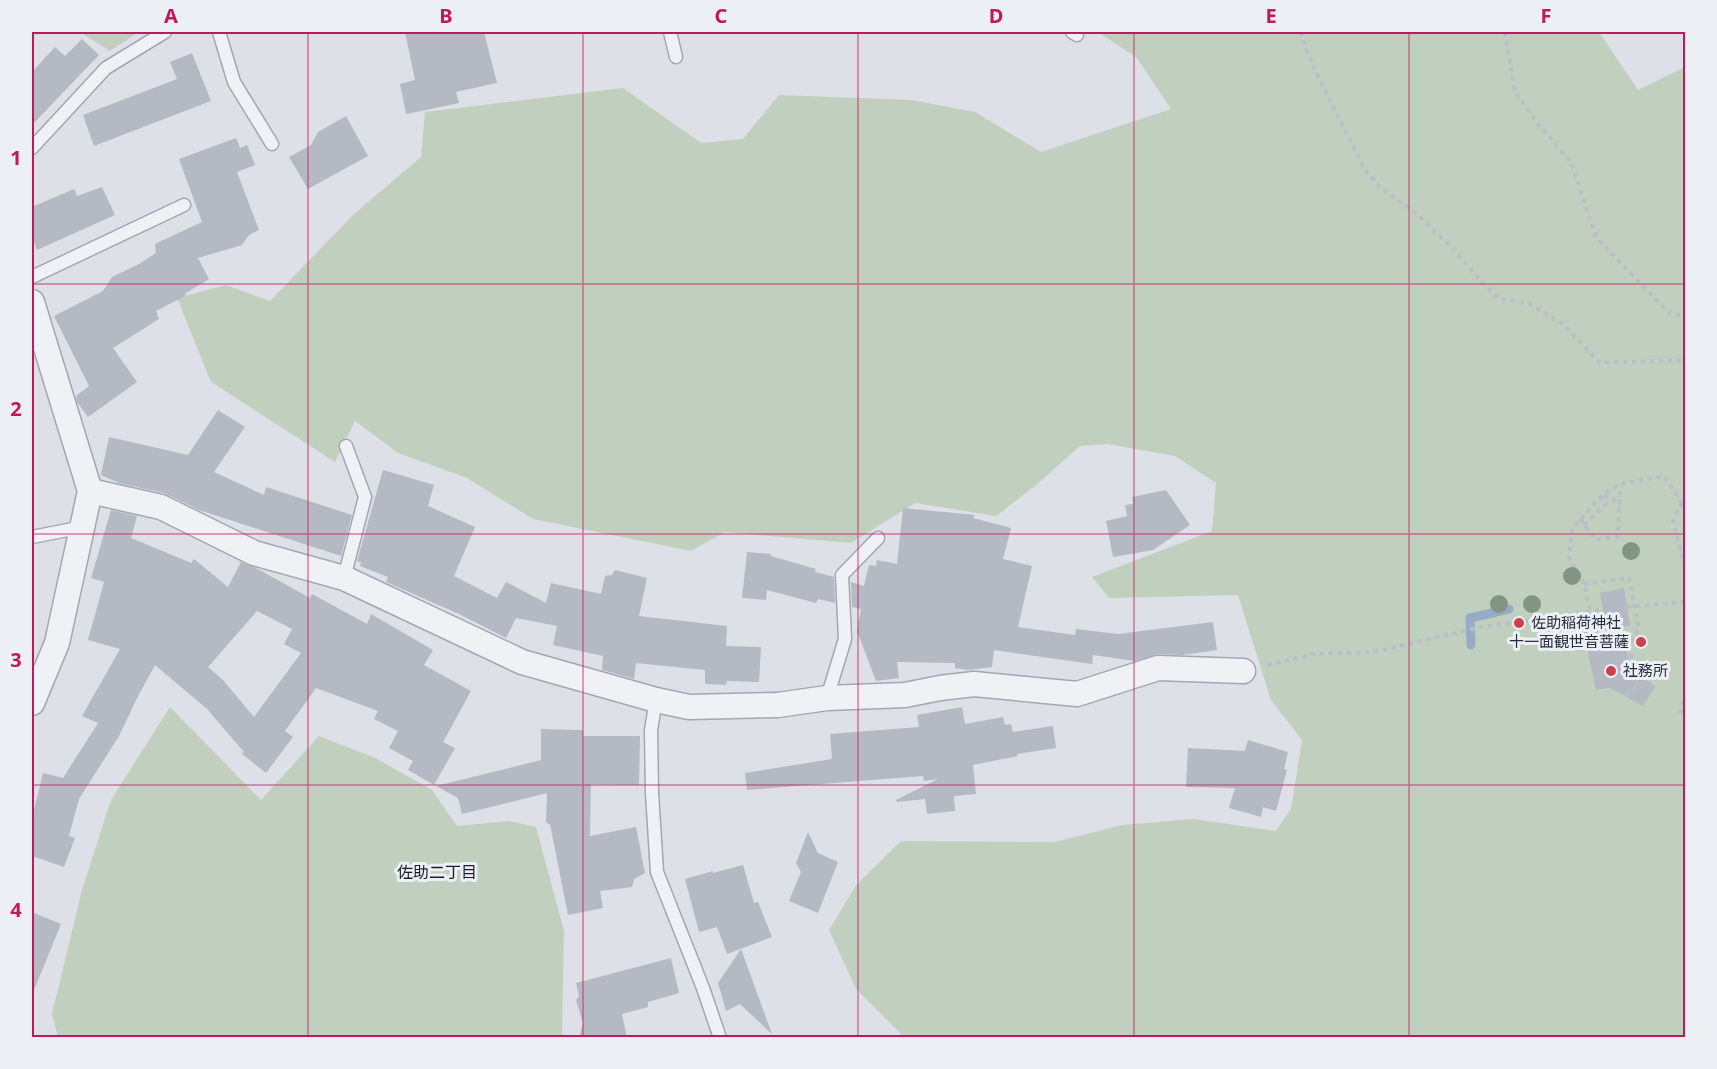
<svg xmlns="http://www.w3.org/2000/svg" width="1717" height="1069" font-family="'Noto Sans','Noto Sans JP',sans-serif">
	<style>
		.green { fill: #c1d0be }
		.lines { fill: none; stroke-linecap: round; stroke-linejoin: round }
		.stream { stroke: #97abc7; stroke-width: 9 }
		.building { fill: #b4b9c3; fill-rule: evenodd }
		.lane-casing { stroke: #a2a7b1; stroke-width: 15 }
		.street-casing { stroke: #a2a7b1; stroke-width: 27 }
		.path { stroke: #bbbec5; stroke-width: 4; stroke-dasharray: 4.5 4.5; stroke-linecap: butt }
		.lane { stroke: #eff1f5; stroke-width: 12 }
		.street { stroke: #eff1f5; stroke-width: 24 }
		.tree { fill: #829585 }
		.grid { fill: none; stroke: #c2185b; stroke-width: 1.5; stroke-opacity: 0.55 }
		.poi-dot { fill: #cc414c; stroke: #eceff4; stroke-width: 2 }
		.labels { text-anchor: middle; stroke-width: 6; stroke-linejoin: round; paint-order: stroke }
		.poi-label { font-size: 15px; fill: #262d3d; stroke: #eceff4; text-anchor: start }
		.neighbourhood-label { font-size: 16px; fill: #191e2d; stroke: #eceff4 }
		.neatline { fill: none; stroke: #c2185b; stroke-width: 2 }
		.grid-label { font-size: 20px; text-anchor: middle; font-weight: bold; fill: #c2185b }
	</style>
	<rect width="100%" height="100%" fill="#dde0e7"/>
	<!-- green -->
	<g class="green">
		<polygon points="80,32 139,32 110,51"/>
		<polygon points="1098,32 1599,32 1638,90 1685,67 1685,1037 904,1037 856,989 829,930 857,884 901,841 1055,842 1122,825 1194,819 1276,831 1291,809 1302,740 1271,700 1238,595 1109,598 1092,577 1212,531 1216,483 1175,456 1107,444 1080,446 1035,486 996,516 915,503 851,543 725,532 691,551 533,519 467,478 398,453 355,421 335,462 211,382 177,298 226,285 270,301 354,214 421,157 425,112 623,88 701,143 743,139 779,95 912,100 975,112 1041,152 1171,109 1137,58"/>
		<polygon points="170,707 261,800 319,736 375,758 432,790 457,826 509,821 536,827 564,931 562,1037 58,1037 52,1014 82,890 111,800"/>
	</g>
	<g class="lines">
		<!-- stream -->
		<polyline class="stream" points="1471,645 1470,618 1509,609"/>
	</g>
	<!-- building -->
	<g class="building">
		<polygon points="405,32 484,32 497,83 456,92 459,103 406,114 400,84 415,80"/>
		<polygon points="82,39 99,55 32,125 32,72 55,47 65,56"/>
		<polygon points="192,53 211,101 94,146 83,115 177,79 170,62"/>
		<polygon points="346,116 368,156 308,189 289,157 311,145 318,132"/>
		<polygon points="236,138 240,148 247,145 255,165 237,172 259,230 249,235 242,245 198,258 209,279 186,293 185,296 156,311 159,319 113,348 137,382 88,417 77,402 76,396 89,386 54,316 103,291 112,277 139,264 156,253 155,244 202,222 179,159"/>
		<polygon points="102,187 115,215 37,250 32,237 32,207 74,189 77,196"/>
		<polygon points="218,410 245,427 214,472 264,495 266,487 352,515 341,556 199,510 164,493 119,483 101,475 109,437 188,455"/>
		<polygon points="383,470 434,485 428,506 475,527 454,576 497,598 506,582 546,603 551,583 601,594 605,576 612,575 615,570 647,578 639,616 727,626 726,646 761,647 759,682 727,681 726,685 705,684 705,670 636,663 634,679 602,670 603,656 553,645 557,626 516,618 506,638 459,614 386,582 388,577 360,566 361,562 357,561"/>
		<polygon points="1166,490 1190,525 1153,550 1113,557 1106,521 1127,516 1125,505 1133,504 1132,497"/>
		<polygon points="903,508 975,515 973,518 1011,528 1003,559 1032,566 1018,627 1075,635 1076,629 1118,634 1213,622 1217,650 1182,655 1158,654 1135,661 1093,655 1092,664 994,650 992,667 968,670 955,668 955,663 897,662 899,678 876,681 857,631 861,609 852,607 851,582 864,586 869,565 876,566 877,560 897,564"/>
		<path d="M 111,510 L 137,516 L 131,538 L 191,563 L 194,559 L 228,587 L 241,562 L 256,568 L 310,598 L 312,594 L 367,624 L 371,614 L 433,650 L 424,665 L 471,691 L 443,742 L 455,748 L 434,785 L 408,770 L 413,761 L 389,748 L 398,731 L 374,719 L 378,711 L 316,688 L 285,731 L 293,737 L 266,773 L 242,754 L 244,752 L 207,709 L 155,665 L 138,696 L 119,736 L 79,799 L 69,836 L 75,838 L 64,867 L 32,856 L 32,818 L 43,773 L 63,778 L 98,723 L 82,716 L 120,649 L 88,640 L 104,582 L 91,578 ZM 257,611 L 292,629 L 284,644 L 301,653 L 254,717 L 223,680 L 208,667 Z"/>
		<polygon points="747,552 771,554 771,556 816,569 815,572 834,577 835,603 818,599 816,603 767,590 766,600 742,598"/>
		<polygon points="1624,588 1630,625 1622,627 1631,671 1656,686 1643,706 1610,688 1596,690 1581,620 1604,616 1600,593"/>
		<polygon points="962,707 965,724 1003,717 1005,725 1011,724 1013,732 1053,726 1056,748 1017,754 1018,756 973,765 976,794 954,796 955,811 927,814 925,799 897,802 896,800 938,779 924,781 923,776 747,790 745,773 832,759 830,734 919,727 917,715"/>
		<polygon points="541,729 583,730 583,736 640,736 639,785 591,784 590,836 636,827 645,873 634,879 632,887 600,891 603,908 568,915 550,824 546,823 547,793 462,814 458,798 436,786 541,760"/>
		<polygon points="1248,740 1288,752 1284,769 1287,770 1276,811 1263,807 1261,817 1229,808 1235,788 1186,787 1188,748 1245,751"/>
		<polygon points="808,832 818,853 838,862 818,913 789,901 801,872 796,863"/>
		<polygon points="743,865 754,903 758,902 772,937 727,954 717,927 699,932 685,879 713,871 713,873"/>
		<polygon points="32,912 61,924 32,995"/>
		<polygon points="741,949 772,1034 740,1004 726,1011 718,983"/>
		<polygon points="671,958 679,993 648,1002 648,1007 622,1014 627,1038 579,1038 583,1023 576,1000 579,996 576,983"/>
	</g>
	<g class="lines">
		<defs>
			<g id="lane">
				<polyline points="219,32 234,82 272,144"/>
				<polyline points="670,32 676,57"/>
				<polyline points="1072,32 1077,35"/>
				<polyline points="32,148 106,68 165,32"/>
				<polyline points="32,277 184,205"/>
				<polyline points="32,537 83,527"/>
				<polyline points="344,578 365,497 346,446"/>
				<polyline points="827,698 845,639 842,575 878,538"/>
				<polyline points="656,700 651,730 652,793 657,872 703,988 720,1038"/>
			</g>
			<g id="street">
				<polyline points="32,302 90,491 57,643 32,703"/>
				<polyline points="90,491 161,507 254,553 344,578 522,662 656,700 689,707 778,705 827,698 905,695 940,688 974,684 1077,694 1158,668 1243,671"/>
			</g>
		</defs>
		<!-- lane casing -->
		<use href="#lane" class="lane-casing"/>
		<!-- street casing -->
		<use href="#street" class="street-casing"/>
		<!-- path -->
		<g class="path">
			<polyline points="1300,32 1312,64 1365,170 1380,187 1417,214 1453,249 1479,279 1499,299 1530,304 1563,324 1600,363 1686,360"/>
			<polyline points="1505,32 1515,92 1538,124 1571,162 1596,237 1670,314 1686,317"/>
			<polyline points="1604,495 1613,499 1619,507"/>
			<polyline points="1682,503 1677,511 1673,522 1686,571"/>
			<polyline points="1580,519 1596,540 1618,536 1620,491"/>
			<polyline points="1584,525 1606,504 1600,499"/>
			<polyline points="1584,584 1629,578 1639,628 1629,645 1599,651 1584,584 1569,557 1572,529 1603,494 1620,484 1664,476 1682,503 1686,501"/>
			<polyline points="1627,607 1686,602"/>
			<polyline points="1557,616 1559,624"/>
			<polyline points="1267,665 1314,654 1374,652 1476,628 1603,610"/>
			<polyline points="1625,696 1638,686 1629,645"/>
			<polyline points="1680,714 1686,693"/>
		</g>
		<!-- lane -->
		<use href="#lane" class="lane"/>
		<!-- street -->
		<use href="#street" class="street"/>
	</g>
	<!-- trees -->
	<g class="tree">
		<circle cx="1631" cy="551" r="9"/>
		<circle cx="1572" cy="576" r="9"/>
		<circle cx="1499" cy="604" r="9"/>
		<circle cx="1532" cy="604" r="9"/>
	</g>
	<!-- grid -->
	<path class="grid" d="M 308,32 L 308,1038M 583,32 L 583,1038M 858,32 L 858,1038M 1134,32 L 1134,1038M 1409,32 L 1409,1038M 32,284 L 1686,284M 32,534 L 1686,534M 32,785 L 1686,785"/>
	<!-- markers -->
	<g class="poi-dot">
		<circle cx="1519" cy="623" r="6"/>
		<circle cx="1641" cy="642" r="6"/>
		<circle cx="1611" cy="671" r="6"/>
	</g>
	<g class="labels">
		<!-- poi labels -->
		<g class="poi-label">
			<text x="1531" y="628">佐助稲荷神社</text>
			<text x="1629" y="647" text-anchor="end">十一面観世音菩薩</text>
			<text x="1623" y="676">社務所</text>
		</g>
		<!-- neighbourhood labels -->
		<g class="neighbourhood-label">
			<text x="437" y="878">佐助二丁目</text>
		</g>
	</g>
	<!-- border -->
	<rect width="1717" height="1069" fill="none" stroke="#eceff4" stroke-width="66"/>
	<rect x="33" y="33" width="1651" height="1003" class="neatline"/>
	<g class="grid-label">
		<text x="171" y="23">A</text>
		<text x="446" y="23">B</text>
		<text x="721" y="23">C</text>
		<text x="996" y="23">D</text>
		<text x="1271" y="23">E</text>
		<text x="1546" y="23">F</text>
		<text x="16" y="165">1</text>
		<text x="16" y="416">2</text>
		<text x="16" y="667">3</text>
		<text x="16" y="917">4</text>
	</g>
</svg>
